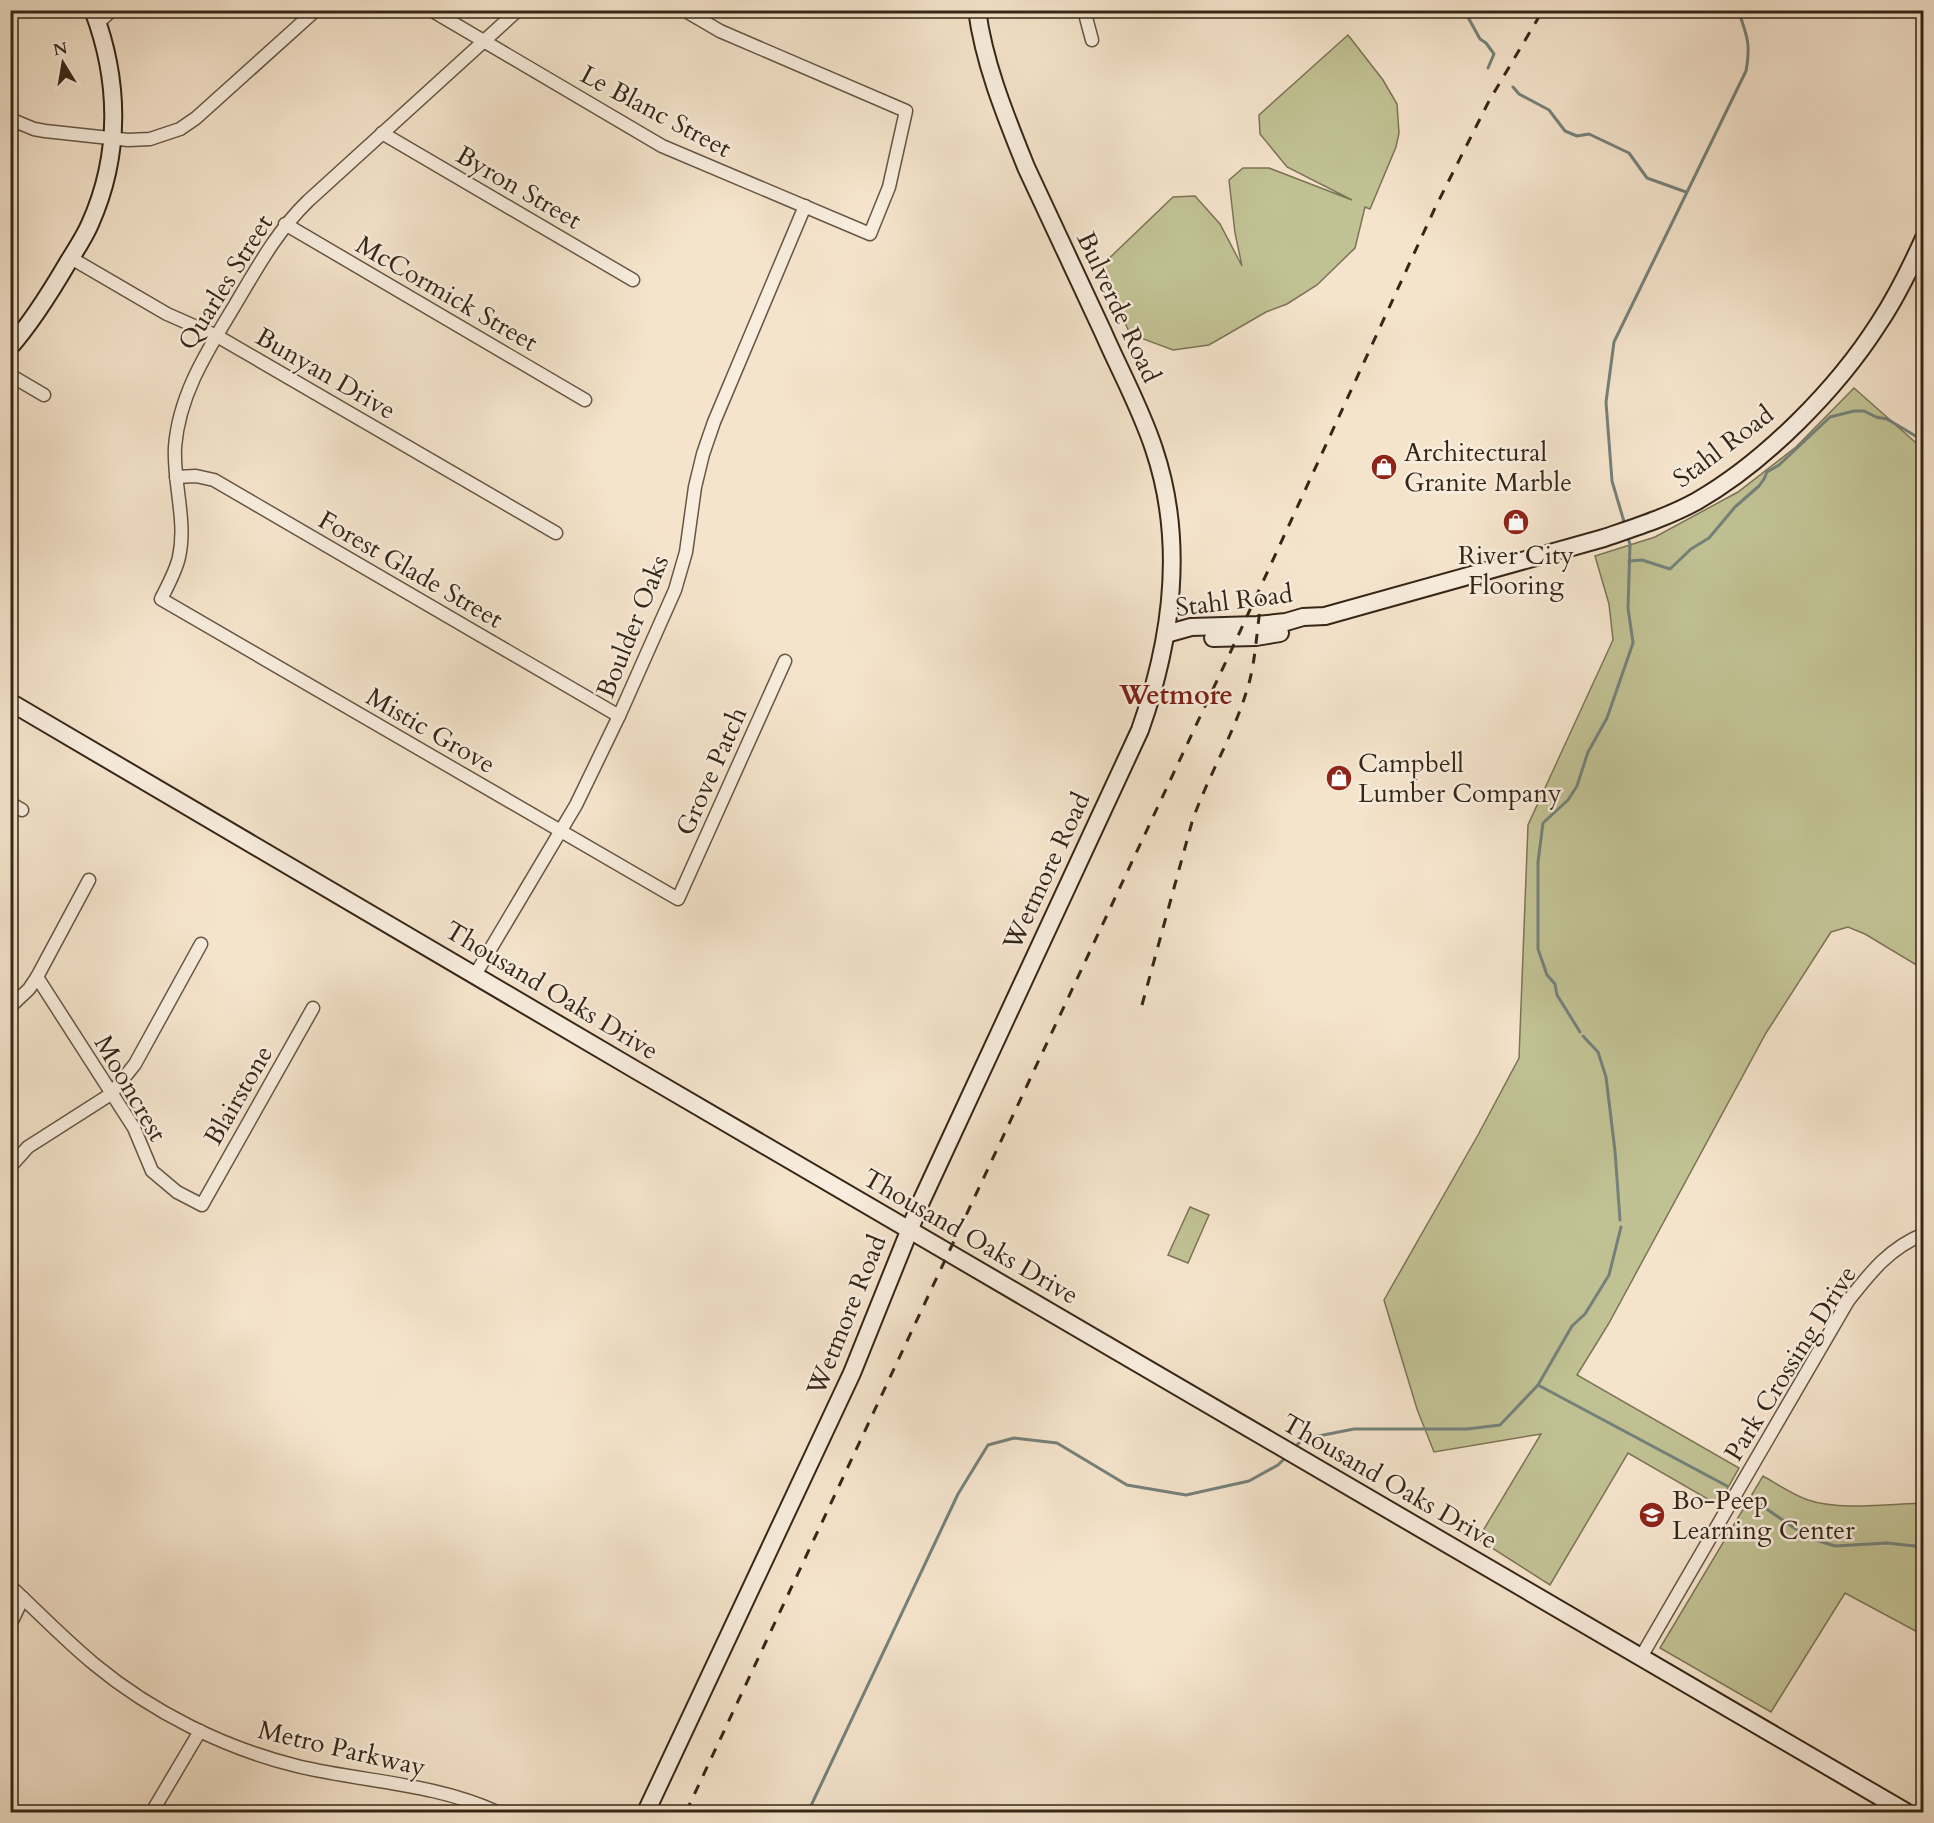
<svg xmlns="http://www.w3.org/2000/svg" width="1934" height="1823" font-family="Cardo,serif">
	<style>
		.green { fill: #c1c294; stroke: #7c7456; stroke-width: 1.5 }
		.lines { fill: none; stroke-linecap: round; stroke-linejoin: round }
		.stream { stroke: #74817a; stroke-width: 3 }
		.street-casing { stroke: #665644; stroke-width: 15 }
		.secondary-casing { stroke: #362617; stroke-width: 20 }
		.street { stroke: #f8edde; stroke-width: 12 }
		.secondary { stroke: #f8edde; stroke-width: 16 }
		.rail { stroke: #362617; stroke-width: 3; stroke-dasharray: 10 10; stroke-linecap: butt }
		.labels { text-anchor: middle; stroke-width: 5; stroke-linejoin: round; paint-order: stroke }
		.street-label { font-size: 26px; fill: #362617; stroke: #f8edde }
		.poi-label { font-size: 26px; fill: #362617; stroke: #f8edde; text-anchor: start }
		.neighbourhood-label { font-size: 27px; font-weight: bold; fill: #7a1f14; stroke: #f8edde }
	</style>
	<rect width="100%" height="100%" fill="#f5e4cc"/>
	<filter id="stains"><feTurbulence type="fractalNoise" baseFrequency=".00333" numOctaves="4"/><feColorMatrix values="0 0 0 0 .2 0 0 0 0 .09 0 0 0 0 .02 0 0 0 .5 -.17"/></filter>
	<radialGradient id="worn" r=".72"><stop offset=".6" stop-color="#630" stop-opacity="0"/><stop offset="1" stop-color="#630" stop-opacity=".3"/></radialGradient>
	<!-- green -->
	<g class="green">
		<polygon points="1348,35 1383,80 1397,104 1399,133 1396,147 1370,209 1365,207 1355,248 1317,285 1287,304 1266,312 1209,345 1173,350 1130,334 1100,267 1173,197 1195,196 1220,224 1242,266 1235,233 1229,180 1243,168 1269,168 1352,200 1287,167 1260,134 1259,115"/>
		<polygon points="1854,388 1923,449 1923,969 1865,934 1848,927 1831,932 1766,1033 1609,1323 1577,1375 1739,1468 1718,1505 1628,1453 1550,1585 1478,1539 1541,1434 1434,1452 1417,1409 1384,1300 1478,1135 1519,1058 1528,825 1613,640 1609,604 1595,556 1655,537 1738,492 1796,447"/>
		<polygon points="1190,1207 1209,1215 1188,1263 1168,1255"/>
		<path d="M 1763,1476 C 1777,1484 1793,1495 1808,1500 C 1840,1511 1890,1504 1924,1503 L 1923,1635 L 1845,1593 L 1771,1712 L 1660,1648 Z"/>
	</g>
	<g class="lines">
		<!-- stream -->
		<g class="stream">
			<polyline points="1464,10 1480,39 1486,43 1494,54 1488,68"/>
			<polyline points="1513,87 1519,94 1549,110 1565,131 1577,136 1589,134 1629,153 1647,178 1686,192"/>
			<path d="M 1625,525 L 1612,481 L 1606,402 L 1614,342 L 1746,71 C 1751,43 1747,36 1738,10"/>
			<polyline points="1629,561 1642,560 1670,569 1691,549 1709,538 1735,507 1759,486 1764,479 1767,472 1779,465 1830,417 1854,411 1864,411 1876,417 1887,419 1924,441"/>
			<polyline points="1580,1032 1557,995 1555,984 1547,975 1538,949 1538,862 1543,823 1568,800 1577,786 1588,752 1607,718 1633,643 1628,608 1630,544 1627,535"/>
			<polyline points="1583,1036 1598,1052 1606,1077 1615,1151 1620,1220"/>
			<polyline points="1538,1385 1727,1486"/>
			<polyline points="1293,1449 1303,1439 1354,1429 1467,1429 1500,1425 1538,1385 1572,1326 1585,1314 1609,1275 1621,1227"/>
			<polyline points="1749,1497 1809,1538 1835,1546 1887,1543 1924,1547"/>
			<polyline points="808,1812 958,1494 988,1445 1014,1438 1057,1443 1127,1485 1186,1495 1249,1481 1278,1465 1287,1456"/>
		</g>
		<defs>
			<g id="street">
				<polyline points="431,10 662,146 870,234 889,187 906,111 720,31 684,10"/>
				<path d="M 518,10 L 308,201 C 277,231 257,268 235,305 C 208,350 179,394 175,447 C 173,483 187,521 179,557 C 176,571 168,585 161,599 L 678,899 L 785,661"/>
				<polyline points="1084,10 1092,40"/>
				<polyline points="98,23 112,10"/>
				<polyline points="10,119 34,129 45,131 128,140 150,139 180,129 196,118 316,10"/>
				<polyline points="382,133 633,280"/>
				<polyline points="285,224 585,400"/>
				<polyline points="71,258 167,314 217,336 556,533"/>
				<polyline points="10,375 44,395"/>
				<polyline points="176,477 196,476 214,480 619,716"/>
				<polyline points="10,803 22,810"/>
				<polyline points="475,975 576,805 619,716 675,590 686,552 695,487 703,454 714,422 805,206"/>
				<polyline points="37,977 134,1128 152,1171 177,1192 202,1205 313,1008"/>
				<polyline points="10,1007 29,989 37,977 89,880"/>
				<polyline points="10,1167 28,1147 111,1094 135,1064 201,944"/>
				<path d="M 10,1586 C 38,1612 65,1640 94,1664 C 152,1712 224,1748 297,1766 C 364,1782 434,1783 497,1812"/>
				<polyline points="10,1625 23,1598"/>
				<path d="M 1641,1657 L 1848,1301 C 1870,1273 1889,1248 1924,1234"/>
				<polyline points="152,1812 200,1731"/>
			</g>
			<g id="secondary">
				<path d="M 10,347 C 32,322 50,293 67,264 C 75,251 84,238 90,224 C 121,155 120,81 93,10"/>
				<path d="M 1166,634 L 1191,627 L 1257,625 L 1286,622 L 1303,617 L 1325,616 L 1604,538 C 1636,527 1668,517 1697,501 C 1765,462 1837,389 1879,323 C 1897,296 1911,267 1924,238"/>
				<polyline points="1213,638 1256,637 1280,633"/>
				<path d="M 10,702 C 218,826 427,946 634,1069 L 1906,1812"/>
				<path d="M 646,1812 L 852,1373 L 920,1204 L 1140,730 C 1172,640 1185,541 1154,449 C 1141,409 1120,371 1103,332 C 1077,277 1052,222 1026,167 C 1006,117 984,64 977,10"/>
			</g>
		</defs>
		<!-- street casing -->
		<use href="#street" class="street-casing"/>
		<!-- secondary casing -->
		<use href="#secondary" class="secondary-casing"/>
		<!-- street -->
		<use href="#street" class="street"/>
		<!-- secondary -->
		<use href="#secondary" class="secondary"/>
		<!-- rail -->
		<g class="rail">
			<path d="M 1142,1005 L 1192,822 C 1207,778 1232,738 1246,693 C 1257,661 1256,626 1263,592"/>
			<polyline points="686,1812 1237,638 1435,208 1489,101 1543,10"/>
		</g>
	</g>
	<!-- icons -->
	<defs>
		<symbol id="shop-disc" viewBox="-11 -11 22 22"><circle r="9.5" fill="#8f2418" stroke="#f8edde"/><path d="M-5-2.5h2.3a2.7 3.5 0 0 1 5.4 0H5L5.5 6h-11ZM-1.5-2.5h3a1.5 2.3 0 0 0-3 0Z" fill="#fff"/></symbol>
		<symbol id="school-disc" viewBox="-11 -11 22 22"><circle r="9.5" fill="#8f2418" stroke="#f8edde"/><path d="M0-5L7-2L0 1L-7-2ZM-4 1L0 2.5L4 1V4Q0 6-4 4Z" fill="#fff"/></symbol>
	</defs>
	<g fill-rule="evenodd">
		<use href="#shop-disc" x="1369" y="452" width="30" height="30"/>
		<use href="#shop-disc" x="1501" y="507" width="30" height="30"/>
		<use href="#shop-disc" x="1324" y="763" width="30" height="30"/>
		<use href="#school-disc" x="1637" y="1500" width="30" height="30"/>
	</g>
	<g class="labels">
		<!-- street labels -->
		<g class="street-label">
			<text transform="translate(656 111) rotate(28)" y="9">Le Blanc Street</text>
			<text transform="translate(519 187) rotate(30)" y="9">Byron Street</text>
			<text transform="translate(225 282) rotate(-58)" y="9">Quarles Street</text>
			<text transform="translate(447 293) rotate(30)" y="9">McCormick Street</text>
			<text transform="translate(1119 307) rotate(65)" y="9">Bulverde Road</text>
			<text transform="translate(326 373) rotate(30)" y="9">Bunyan Drive</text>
			<text transform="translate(1723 446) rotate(-37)" y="9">Stahl Road</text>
			<text transform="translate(411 569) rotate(30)" y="9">Forest Glade Street</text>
			<text transform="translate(1234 600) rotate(-7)" y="9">Stahl Road</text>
			<text transform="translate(632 626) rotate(-68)" y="9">Boulder Oaks</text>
			<text transform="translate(431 730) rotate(30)" y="9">Mistic Grove</text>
			<text transform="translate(711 771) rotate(-66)" y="9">Grove Patch</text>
			<text transform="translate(1046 871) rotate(-65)" y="9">Wetmore Road</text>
			<text transform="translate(552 990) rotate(31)" y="9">Thousand Oaks Drive</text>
			<text transform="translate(131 1088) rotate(60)" y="9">Mooncrest</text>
			<text transform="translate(238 1095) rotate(-60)" y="9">Blairstone</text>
			<text transform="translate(971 1236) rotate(30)" y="9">Thousand Oaks Drive</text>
			<text transform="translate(846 1315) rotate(-68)" y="9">Wetmore Road</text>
			<text transform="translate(1790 1363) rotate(-58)" y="9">Park Crossing Drive</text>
			<text transform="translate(1390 1481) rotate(30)" y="9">Thousand Oaks Drive</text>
			<text transform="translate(342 1748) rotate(13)" y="9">Metro Parkway</text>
		</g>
		<!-- poi labels -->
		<g class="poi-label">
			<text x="1404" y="461">Architectural<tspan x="1404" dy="30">Granite Marble</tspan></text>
			<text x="1516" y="564" text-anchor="middle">River City<tspan x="1516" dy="30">Flooring</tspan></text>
			<text x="1358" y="772">Campbell<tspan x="1358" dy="30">Lumber Company</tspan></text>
			<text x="1672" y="1509">Bo-Peep<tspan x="1672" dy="30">Learning Center</tspan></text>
		</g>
		<!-- neighbourhood labels -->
		<g class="neighbourhood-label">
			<text x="1176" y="704">Wetmore</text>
		</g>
	</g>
	<!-- margin -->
	<rect width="1934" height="1823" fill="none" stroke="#f5e4cc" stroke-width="36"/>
	<rect x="12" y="12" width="1910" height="1799" fill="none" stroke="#362617" stroke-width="3"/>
	<rect x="18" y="18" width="1898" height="1787" fill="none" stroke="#362617" stroke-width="1.5"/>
	<!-- north arrow -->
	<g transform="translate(63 63) rotate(349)" stroke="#f8edde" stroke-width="4.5" paint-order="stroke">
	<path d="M0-4.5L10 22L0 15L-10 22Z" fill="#362617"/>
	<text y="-9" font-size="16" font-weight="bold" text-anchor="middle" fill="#362617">N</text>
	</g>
	<rect width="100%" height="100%" filter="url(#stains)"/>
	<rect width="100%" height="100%" fill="url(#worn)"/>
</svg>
